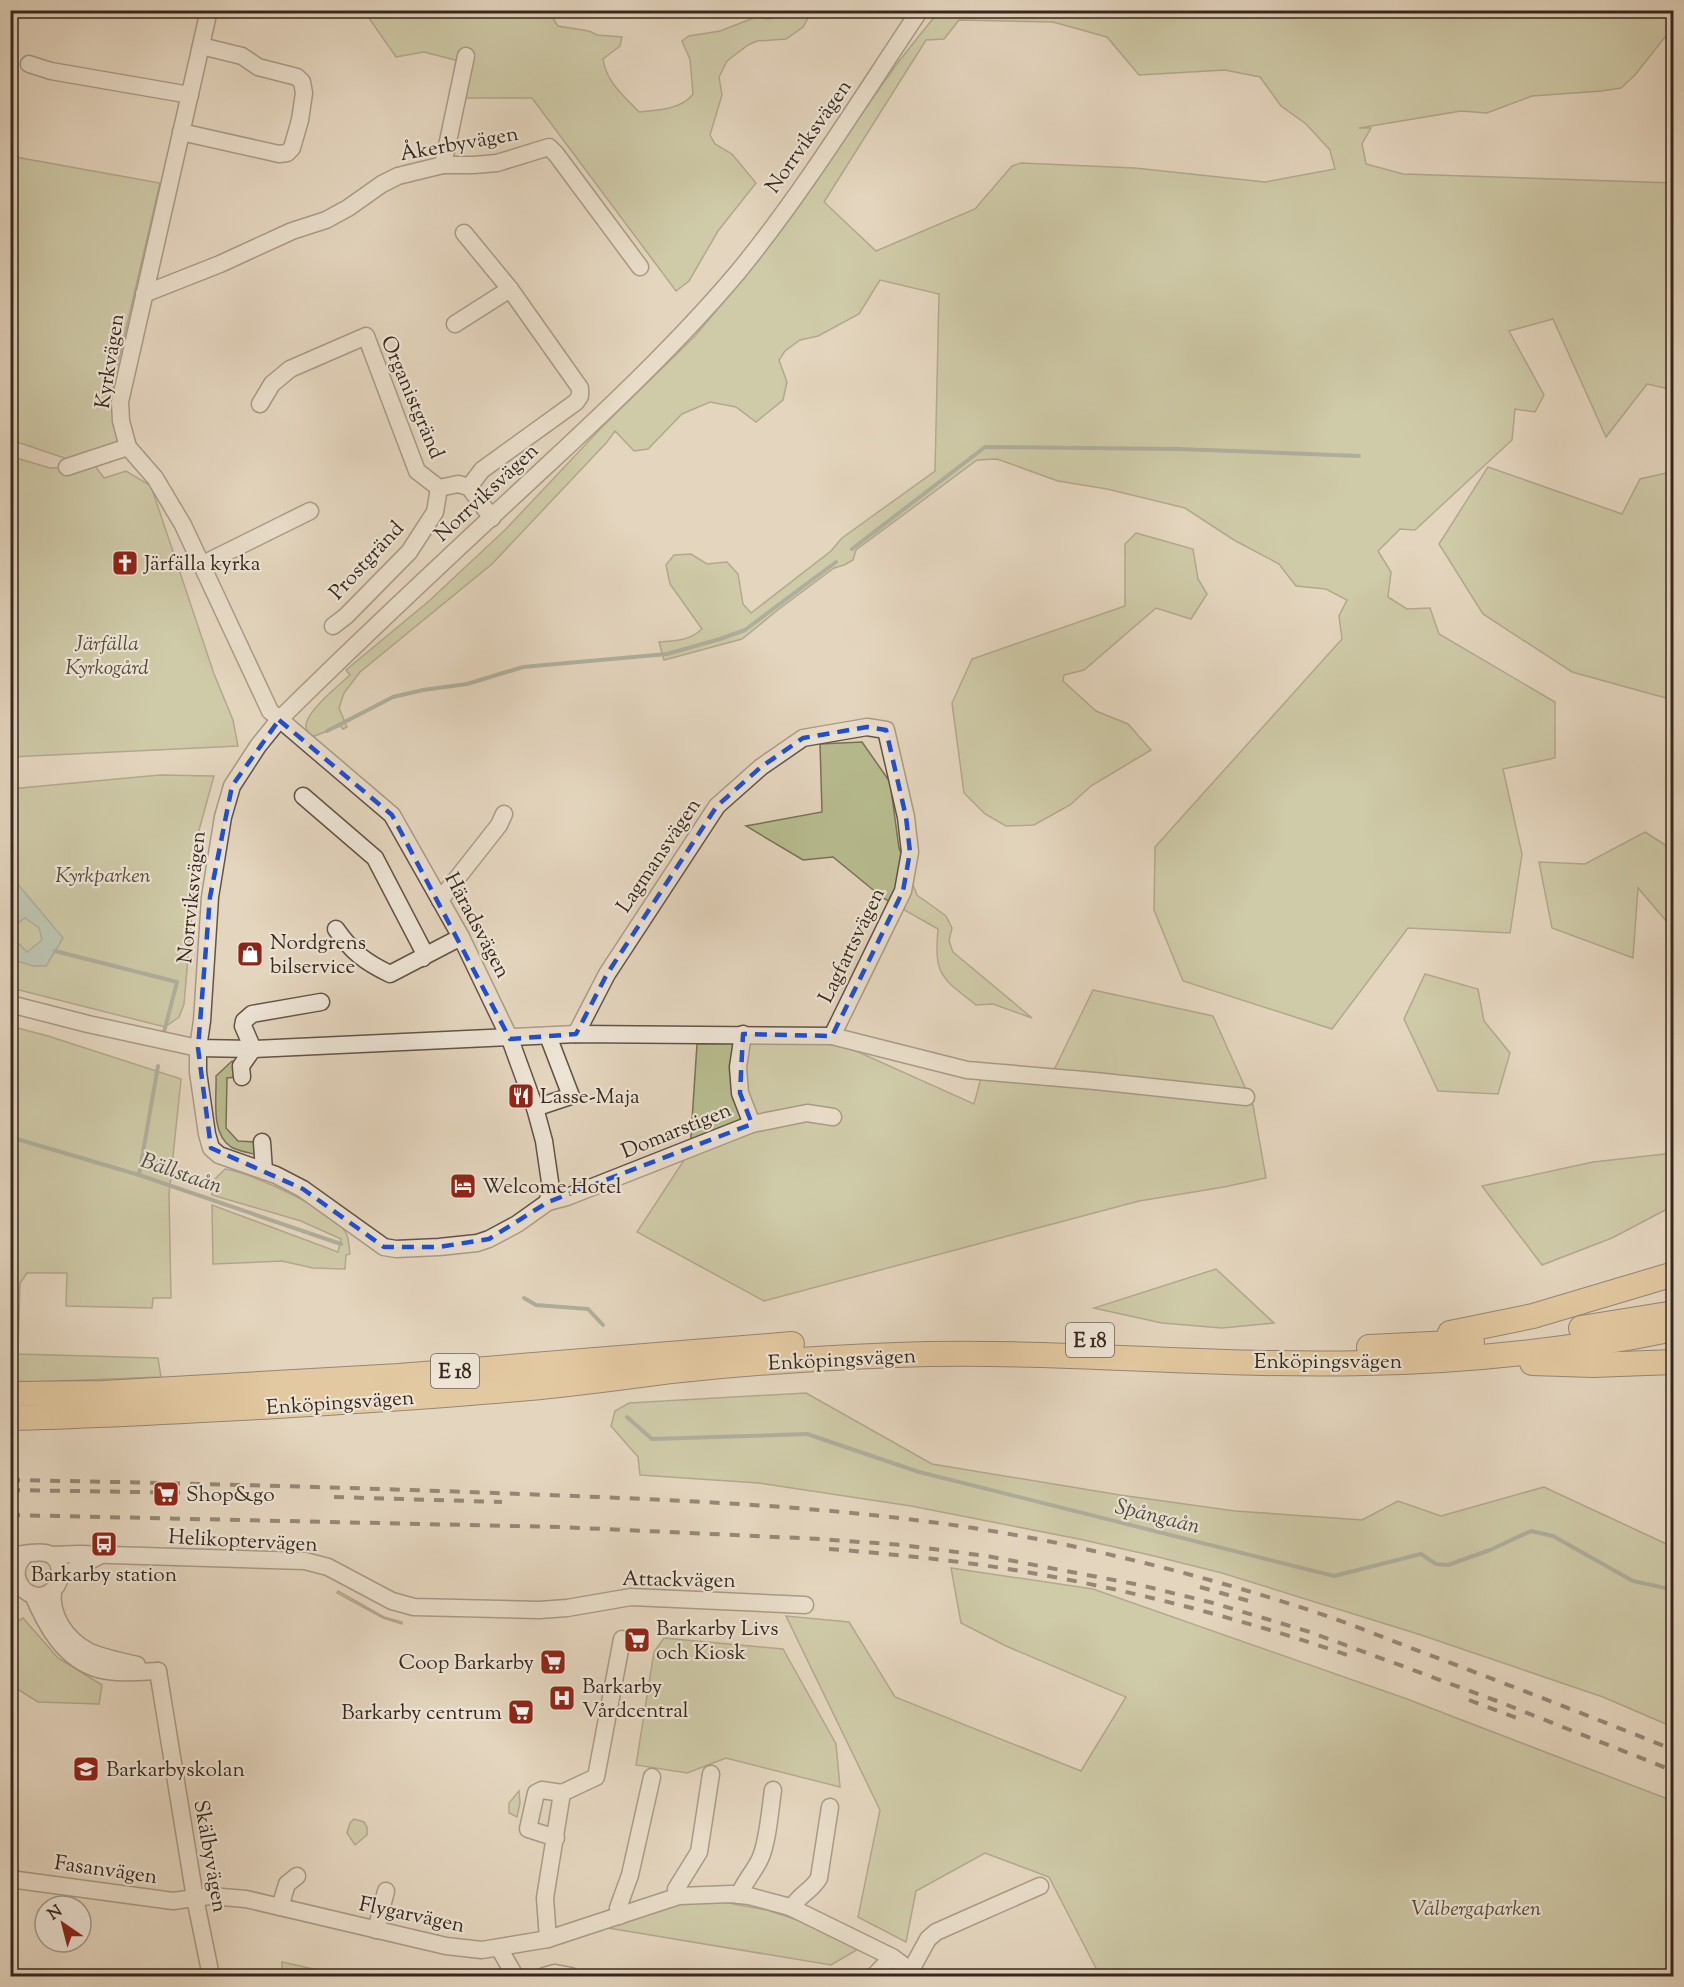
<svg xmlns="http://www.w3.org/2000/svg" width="1684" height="1987" font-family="'Sorts Mill Goudy',serif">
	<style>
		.green { fill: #b7bc8f; stroke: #787256; stroke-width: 1.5; fill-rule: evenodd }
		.water { fill: #96b9ac; stroke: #707f73; stroke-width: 1.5 }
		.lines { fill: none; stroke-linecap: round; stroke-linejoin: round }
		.stream { stroke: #707f73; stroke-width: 4 }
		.minor-casing { stroke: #635346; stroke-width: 19 }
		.highway-casing { stroke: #38281e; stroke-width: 26 }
		.minor { stroke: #ede4d5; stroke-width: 16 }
		.highway { stroke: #e2ba7f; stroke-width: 24 }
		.rail { stroke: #38281e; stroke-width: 4; stroke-dasharray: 10 10; stroke-linecap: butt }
		.marked { fill: none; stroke: #1d4ed8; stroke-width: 4.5; stroke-dasharray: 12 8; stroke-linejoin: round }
		.labels { text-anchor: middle; stroke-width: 4.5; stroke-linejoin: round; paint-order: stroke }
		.shield { fill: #ede4d5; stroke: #6e6055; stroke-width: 1.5 }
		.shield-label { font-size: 20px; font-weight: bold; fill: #38281e }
		.street-label { font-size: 21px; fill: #38281e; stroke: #ede4d5 }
		.poi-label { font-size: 21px; fill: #38281e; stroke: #ede4d5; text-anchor: start }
		.park-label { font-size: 21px; font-style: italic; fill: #584d3a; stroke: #ede4d5 }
		.water-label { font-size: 22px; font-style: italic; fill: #504c42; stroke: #ede4d5 }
	</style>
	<rect width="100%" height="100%" fill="#e4d5be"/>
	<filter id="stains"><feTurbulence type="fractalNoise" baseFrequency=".00333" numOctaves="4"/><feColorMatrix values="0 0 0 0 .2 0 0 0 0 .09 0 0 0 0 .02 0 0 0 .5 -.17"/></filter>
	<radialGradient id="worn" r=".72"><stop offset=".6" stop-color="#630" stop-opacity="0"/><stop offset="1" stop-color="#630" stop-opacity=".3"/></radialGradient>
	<!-- green -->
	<g class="green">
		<path d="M 364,11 L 548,11 L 558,26 L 589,31 L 597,35 L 622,37 L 620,46 L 603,59 C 606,82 624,96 639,112 C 657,110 681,110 693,94 L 690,59 L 682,41 L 689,36 L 720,31 L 756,17 L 768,19 L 789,15 L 798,11 L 812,11 L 803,27 L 786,39 L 757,41 L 748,45 L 727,61 L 719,77 L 722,95 L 710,135 L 715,144 L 732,154 L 756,183 L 718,231 L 689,281 L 676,291 L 532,98 L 463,98 L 467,63 L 424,52 L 396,57 Z"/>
		<path d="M 939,11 L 1673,11 L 1673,27 L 1635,75 L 1621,88 L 1602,91 L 1532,96 L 1487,113 L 1461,111 L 1359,128 L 1371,128 L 1362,144 L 1366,164 L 1403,174 L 1673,183 L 1674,390 L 1647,384 L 1606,437 L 1553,319 L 1509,331 L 1544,395 L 1535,412 L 1515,409 L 1512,440 L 1415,530 L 1400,529 L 1378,551 L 1391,572 L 1388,597 L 1407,609 L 1430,608 L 1439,634 L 1555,702 L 1555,758 L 1503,769 L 1522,854 L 1510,933 L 1408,928 L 1332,1029 L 1183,981 L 1154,910 L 1155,847 L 1342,639 L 1339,616 L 1347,600 L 1326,589 L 1296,586 L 1279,564 L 1234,540 L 1185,508 L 1107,489 L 1058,481 L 997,459 L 977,460 L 856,550 L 853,560 L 844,565 L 834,568 L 779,609 L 742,639 L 664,660 L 659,642 C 675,641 689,641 702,629 L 670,584 L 666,565 L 674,555 L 691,554 L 707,564 L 727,562 L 738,574 L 743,604 L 751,613 L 831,551 L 842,538 L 935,471 L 939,294 L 880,280 L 859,314 L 818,336 L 800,340 L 785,351 L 779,360 L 787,382 L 783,400 L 756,422 L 736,407 L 710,402 L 682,414 L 648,449 L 634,451 L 615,431 L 607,442 L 492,564 L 360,672 L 344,693 L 339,708 L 347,727 L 343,729 L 340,726 L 312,737 C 309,734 305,730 306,725 C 307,711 339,685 350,675 L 346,670 L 429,601 L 505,530 L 603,426 L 695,336 L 759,260 L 896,65 ZM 959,20 L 1053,22 L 1107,37 L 1139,75 L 1225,70 L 1260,77 L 1281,106 L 1306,124 L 1330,150 L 1335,169 L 1265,182 L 1135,168 L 1021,163 L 1012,166 L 975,209 L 876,251 L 824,202 L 926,40 L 944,39 Z"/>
		<polygon points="10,156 160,183 113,385 121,442 73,461 11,440"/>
		<polygon points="10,456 50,468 95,466 104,478 126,471 151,486 214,674 233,720 238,746 11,757"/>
		<polygon points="1488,467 1622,514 1640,479 1666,473 1674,485 1673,700 1572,672 1483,614 1439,544"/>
		<polygon points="1136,533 1193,549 1198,579 1207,594 1191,619 1156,608 1084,670 1064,675 1063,681 1096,711 1128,724 1151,750 1091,786 1070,805 1034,825 1006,826 985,814 964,793 952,703 972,659 1125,606 1125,544"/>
		<path d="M 862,742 L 890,782 L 899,848 L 917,895 L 946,916 L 952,928 L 949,941 L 953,952 L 1032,1018 L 993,1004 L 976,1005 C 941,977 934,976 938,929 L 883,898 L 833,857 L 803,860 L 746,826 L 822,812 L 820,744 Z"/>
		<polygon points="160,775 214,776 199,830 184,1004 179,1017 165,1027 11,988 10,789"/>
		<polygon points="1645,832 1673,850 1673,929 1638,888 1633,958 1552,928 1539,862 1585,864"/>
		<polygon points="1425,974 1478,989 1484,1021 1510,1053 1498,1094 1438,1091 1404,1019"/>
		<polygon points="1093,990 1213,1016 1253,1105 1266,1178 1224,1187 1139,1201 764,1301 637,1232 690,1151 697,1044 836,1042 974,1104 981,1078 1053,1072"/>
		<polygon points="10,1026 48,1036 181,1079 169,1195 171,1298 153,1298 152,1308 66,1306 67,1273 27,1273 20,1283 18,1354 158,1358 161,1377 11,1383"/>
		<path d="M 232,1061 L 238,1069 L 237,1077 L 227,1078 L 226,1128 L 238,1141 L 255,1142 L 258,1155 C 250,1153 238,1151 231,1147 C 210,1133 217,1097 216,1076 Z"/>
		<polygon points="1673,1153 1673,1206 1612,1238 1542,1265 1482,1186 1593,1162"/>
		<path d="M 225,1169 C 250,1172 338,1212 347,1235 C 349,1241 349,1248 350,1254 L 346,1255 L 345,1269 L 313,1268 L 282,1261 L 213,1264 L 212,1205 L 338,1252 L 341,1239 L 301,1221 L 212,1195 L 211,1183 Z"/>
		<polygon points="1216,1269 1274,1323 1222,1328 1162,1323 1094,1308"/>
		<polygon points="806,1393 932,1464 1120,1495 1235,1511 1362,1520 1398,1501 1441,1516 1544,1487 1673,1547 1673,1727 1603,1697 1418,1634 1222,1573 1150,1555 1079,1539 911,1506 759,1483 640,1475 638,1457 611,1426 615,1411 629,1403"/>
		<polygon points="951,1568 1093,1589 1407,1699 1673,1801 1673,1976 1100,1976 1049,1877 985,1853 916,1891 906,1942 858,1917 880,1810 786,1616 849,1622 895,1697 1081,1771 1126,1697 1006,1646 961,1623"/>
		<polygon points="338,1591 384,1617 402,1622 402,1624 383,1618 337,1593"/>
		<polygon points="23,1618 58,1658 102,1685 99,1704 38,1702 11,1685 11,1625"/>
		<polygon points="664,1638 783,1649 836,1744 840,1787 726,1758 687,1773 636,1765 654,1652"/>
		<polygon points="519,1791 520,1803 517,1817 509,1813 509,1803"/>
		<polygon points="354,1819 364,1822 367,1827 367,1835 355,1845 347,1833 350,1823"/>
		<polygon points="712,1900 767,1910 815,1926 860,1948 831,1965 602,1927 677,1903"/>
		<polygon points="282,1962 345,1976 282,1976"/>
	</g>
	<!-- water -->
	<polygon class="water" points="11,876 63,938 46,966 33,966 11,959 11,929 17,942 27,952 42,940 39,928 25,918 11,928"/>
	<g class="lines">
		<!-- stream -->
		<g class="stream">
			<polyline points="852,549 985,447 1179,449 1359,456"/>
			<polyline points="327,731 393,697 423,690 467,684 523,667 667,654 720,639 745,630 836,562"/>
			<polyline points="55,951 177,982 164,1032"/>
			<polyline points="10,1137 139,1175 341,1244"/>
			<polyline points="139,1175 158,1066"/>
			<polyline points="524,1298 536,1305 588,1309 603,1325"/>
			<polyline points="627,1417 652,1439 807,1434 919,1472 1334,1576 1421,1554 1436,1564 1448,1565 1490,1550 1531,1531 1553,1536 1633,1581 1665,1588 1674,1586"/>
		</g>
		<defs>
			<g id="minor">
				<polyline points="209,10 120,402 121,421 128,447 155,478 183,525 270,711 392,815 461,937 510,1039 535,1108 544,1141 550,1182 548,1202"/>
				<polyline points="29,64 51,71 190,95"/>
				<polyline points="181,132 279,154 287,153 292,148 300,120 304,93 302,82 297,77 258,67 242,56 201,46"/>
				<polyline points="443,165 466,56"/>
				<polyline points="464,233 510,289 580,388 580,396 576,402 482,470 469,487 492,518"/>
				<polyline points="144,294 220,264 292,231 326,220 348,208 382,184 398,176 443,165 474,165 497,163 549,147 556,154 640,267"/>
				<polyline points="455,324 510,289"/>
				<polyline points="260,404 272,384 290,369 366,336 417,471 439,488 458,484 469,487"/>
				<polyline points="67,467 128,447"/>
				<polyline points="201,565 310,511"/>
				<polyline points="333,626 346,616 409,552 435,512 439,488"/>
				<polyline points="303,796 375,858 424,952 423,958"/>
				<polyline points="440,900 499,825 504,814"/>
				<path d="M 336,929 C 352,952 365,962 390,974 L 461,937"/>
				<polyline points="10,1004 88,1024 198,1048 253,1049 576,1034 832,1036 967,1070 1095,1081 1246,1097"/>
				<polyline points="576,1034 607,974 717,806 761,767 803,738 867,727 886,730 906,817 910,852 903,891 832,1036"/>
				<path d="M 743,1034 L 738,1067 L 740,1093 L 752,1124 L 567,1197 L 548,1202 L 517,1224 L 489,1239 L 477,1243 L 439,1247 L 396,1249 L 384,1247 L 303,1189 L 276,1175 L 219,1155 L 211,1148 L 207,1134 L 198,1072 L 198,1048 L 202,1021 L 210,897 L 223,817 L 232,786 L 258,746 L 279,720 C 364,635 453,553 541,471 C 609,408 678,343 738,272 C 805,190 861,98 920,10"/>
				<polyline points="253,1049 243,1026 244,1021 252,1014 321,1002"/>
				<polyline points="242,1077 241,1066 253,1049"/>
				<polyline points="535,1108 571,1096 548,1036"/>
				<polyline points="752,1124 807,1113 833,1117"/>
				<polyline points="262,1142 264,1171"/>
				<polyline points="51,1555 79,1554 305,1561 328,1567 392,1601 414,1607 539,1610 567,1608 631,1597 805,1605"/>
				<path d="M 10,1556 C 28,1554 58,1543 60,1572 C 60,1578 58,1585 54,1589 C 32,1611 0,1575 27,1554"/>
				<polyline points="60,1577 99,1556"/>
				<path d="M 53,1590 C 50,1615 65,1638 88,1651 C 102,1658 121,1661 137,1665"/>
				<path d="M 33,1595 C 46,1626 64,1659 98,1669 C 117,1674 139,1672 158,1671"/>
				<polyline points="158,1671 195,1898 211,1976"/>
				<polyline points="562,1793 596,1777 622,1639"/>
				<polyline points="10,1879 173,1901 210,1896 246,1899 446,1946 482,1950 548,1939 679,1896 731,1894 749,1896 790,1907 892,1957 918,1976"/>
				<path d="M 739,1895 C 744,1882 754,1872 760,1859 C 768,1842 770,1809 773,1790"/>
				<polyline points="679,1896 676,1889 699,1852 711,1774"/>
				<polyline points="280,1907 287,1884 297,1876"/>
				<path d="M 792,1908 C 798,1895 812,1891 819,1878 L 830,1807"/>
				<polyline points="619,1916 618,1908 630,1875 652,1777"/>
				<polyline points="376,1930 386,1891"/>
				<polyline points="548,1939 545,1898 562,1793 542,1790 536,1793 528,1829 556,1838"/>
				<polyline points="499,1948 515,1976"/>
				<polyline points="911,1970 928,1939 936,1932 1040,1886"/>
				<polyline points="544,1976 555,1973 571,1976"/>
				<polyline points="874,1976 892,1957"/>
			</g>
			<g id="highway">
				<polyline points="1581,1328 1674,1313"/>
				<polyline points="1450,1333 1533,1316 1674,1274"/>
				<polyline points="1369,1347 1472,1342"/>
				<polyline points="1532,1363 1593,1365 1674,1362"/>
				<polyline points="10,1394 103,1393 399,1376 792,1344"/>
				<path d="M 10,1418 C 100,1416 189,1411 278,1406 C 362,1401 446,1396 529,1388 C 576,1384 624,1377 671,1371 C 746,1363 821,1358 896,1355 C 1053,1349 1209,1367 1366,1363 C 1469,1361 1573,1350 1674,1329"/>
			</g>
		</defs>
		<!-- minor casing -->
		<use href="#minor" class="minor-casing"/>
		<!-- highway casing -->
		<use href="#highway" class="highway-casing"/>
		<!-- minor -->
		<use href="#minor" class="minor"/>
		<!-- highway -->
		<use href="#highway" class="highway"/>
		<!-- rail -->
		<g class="rail">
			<path d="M 10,1480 C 190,1483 369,1488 549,1495 C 723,1502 896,1509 1067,1545 C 1150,1563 1234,1585 1315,1612 C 1352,1624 1389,1640 1427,1654 C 1509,1685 1592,1717 1674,1750"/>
			<polyline points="10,1490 199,1493"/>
			<polyline points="334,1497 502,1502"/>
			<polyline points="10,1515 560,1527 820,1539 902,1545 987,1556 1140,1585 1213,1603 1310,1632 1497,1701 1674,1771"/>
			<path d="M 829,1549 C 880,1553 931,1558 982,1565 C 1107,1583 1238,1617 1356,1658"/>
			<polyline points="1200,1587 1249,1601"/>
			<polyline points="1469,1700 1522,1720"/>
		</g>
	</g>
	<!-- marked area -->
	<path d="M0 0H1684V1987H0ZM 279,720 L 392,815 L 510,1039 L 576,1034 L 607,974 L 717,806 L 761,767 L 803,738 L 867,727 L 886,730 L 906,817 L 910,852 L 903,891 L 832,1036 L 743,1034 L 740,1093 L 752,1124 L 548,1202 L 489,1239 L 439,1247 L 384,1247 L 303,1189 L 211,1148 L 198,1048 L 210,897 L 232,786 Z" fill="#e4d5be" fill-opacity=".55" fill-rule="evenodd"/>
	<path class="marked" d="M 279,720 L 392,815 L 510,1039 L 576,1034 L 607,974 L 717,806 L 761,767 L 803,738 L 867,727 L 886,730 L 906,817 L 910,852 L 903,891 L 832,1036 L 743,1034 L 740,1093 L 752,1124 L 548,1202 L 489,1239 L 439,1247 L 384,1247 L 303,1189 L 211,1148 L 198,1048 L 210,897 L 232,786 Z"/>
	<!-- icons -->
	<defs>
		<symbol id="church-square" viewBox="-11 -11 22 22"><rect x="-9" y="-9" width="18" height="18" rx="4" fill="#8f2418" stroke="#ede4d5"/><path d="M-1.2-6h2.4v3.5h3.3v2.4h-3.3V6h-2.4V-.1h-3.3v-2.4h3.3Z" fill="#fff"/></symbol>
		<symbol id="shop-square" viewBox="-11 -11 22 22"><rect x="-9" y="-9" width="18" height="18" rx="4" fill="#8f2418" stroke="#ede4d5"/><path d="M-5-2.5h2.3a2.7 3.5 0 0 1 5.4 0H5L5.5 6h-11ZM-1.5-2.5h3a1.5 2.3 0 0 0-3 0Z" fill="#fff"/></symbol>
		<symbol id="restaurant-square" viewBox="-11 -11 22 22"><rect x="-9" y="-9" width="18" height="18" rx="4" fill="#8f2418" stroke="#ede4d5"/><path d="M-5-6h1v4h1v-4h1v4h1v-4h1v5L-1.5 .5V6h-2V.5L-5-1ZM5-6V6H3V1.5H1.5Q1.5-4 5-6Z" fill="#fff"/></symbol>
		<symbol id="hotel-square" viewBox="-11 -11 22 22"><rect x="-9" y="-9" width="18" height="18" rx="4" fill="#8f2418" stroke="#ede4d5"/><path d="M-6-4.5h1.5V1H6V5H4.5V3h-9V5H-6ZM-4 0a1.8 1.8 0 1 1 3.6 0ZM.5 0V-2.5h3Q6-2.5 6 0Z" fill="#fff"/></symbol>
		<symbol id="supermarket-square" viewBox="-11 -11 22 22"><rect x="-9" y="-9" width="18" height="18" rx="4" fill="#8f2418" stroke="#ede4d5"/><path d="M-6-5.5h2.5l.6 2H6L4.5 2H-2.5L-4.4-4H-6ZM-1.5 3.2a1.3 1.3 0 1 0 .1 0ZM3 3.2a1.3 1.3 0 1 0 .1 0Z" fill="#fff"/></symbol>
		<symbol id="bus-square" viewBox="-11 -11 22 22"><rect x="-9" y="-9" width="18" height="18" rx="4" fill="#8f2418" stroke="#ede4d5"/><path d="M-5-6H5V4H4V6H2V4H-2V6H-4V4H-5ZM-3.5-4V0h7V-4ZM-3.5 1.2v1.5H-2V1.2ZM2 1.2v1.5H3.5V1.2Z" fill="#fff"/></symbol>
		<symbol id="hospital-square" viewBox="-11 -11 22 22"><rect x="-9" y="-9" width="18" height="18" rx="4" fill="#8f2418" stroke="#ede4d5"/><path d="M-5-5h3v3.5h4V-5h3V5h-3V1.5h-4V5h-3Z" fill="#fff"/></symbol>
		<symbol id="school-square" viewBox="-11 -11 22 22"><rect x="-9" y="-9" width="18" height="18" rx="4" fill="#8f2418" stroke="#ede4d5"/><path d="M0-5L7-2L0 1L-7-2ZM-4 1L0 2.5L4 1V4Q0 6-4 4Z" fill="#fff"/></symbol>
	</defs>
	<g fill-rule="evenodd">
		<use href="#church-square" x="110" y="548" width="30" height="30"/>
		<use href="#shop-square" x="235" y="939" width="30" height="30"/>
		<use href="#restaurant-square" x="506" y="1081" width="30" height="30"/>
		<use href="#hotel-square" x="448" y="1171" width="30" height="30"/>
		<use href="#supermarket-square" x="151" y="1479" width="30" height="30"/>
		<use href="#bus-square" x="89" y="1529" width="30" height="30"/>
		<use href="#supermarket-square" x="622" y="1625" width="30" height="30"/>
		<use href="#supermarket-square" x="538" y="1647" width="30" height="30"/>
		<use href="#hospital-square" x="547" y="1683" width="30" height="30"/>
		<use href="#supermarket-square" x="506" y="1697" width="30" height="30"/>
		<use href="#school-square" x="71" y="1754" width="30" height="30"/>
	</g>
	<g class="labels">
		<!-- shield labels -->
		<g class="shield">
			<rect x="1066" y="1323" width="48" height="34" rx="4.5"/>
			<rect x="431" y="1354" width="48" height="34" rx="4.5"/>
		</g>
		<g class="shield-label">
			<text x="1090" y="1347">E 18</text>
			<text x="455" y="1378">E 18</text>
		</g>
		<!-- street labels -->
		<g class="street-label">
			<text transform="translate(808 136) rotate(-55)" y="7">Norrviksvägen</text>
			<text transform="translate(459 143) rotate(-10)" y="7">Åkerbyvägen</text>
			<text transform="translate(109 361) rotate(-81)" y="7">Kyrkvägen</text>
			<text transform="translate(413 397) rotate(67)" y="7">Organistgränd</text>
			<text transform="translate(486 492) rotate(-43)" y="7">Norrviksvägen</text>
			<text transform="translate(366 560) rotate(-47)" y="7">Prostgränd</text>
			<text transform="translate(658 855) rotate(-56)" y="7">Lagmansvägen</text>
			<text transform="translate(191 897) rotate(-84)" y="7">Norrviksvägen</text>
			<text transform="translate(478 925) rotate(62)" y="7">Häradsvägen</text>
			<text transform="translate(851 945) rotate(-64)" y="7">Lagfartsvägen</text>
			<text transform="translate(676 1130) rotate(-22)" y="7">Domarstigen</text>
			<text transform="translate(842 1359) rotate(-3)" y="7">Enköpingsvägen</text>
			<text x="1328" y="1368">Enköpingsvägen</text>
			<text transform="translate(340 1402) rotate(-4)" y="7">Enköpingsvägen</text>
			<text transform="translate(243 1540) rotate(3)" y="7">Helikoptervägen</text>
			<text transform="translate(679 1579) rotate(1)" y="7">Attackvägen</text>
			<text transform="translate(211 1856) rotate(80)" y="7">Skälbyvägen</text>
			<text transform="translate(106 1869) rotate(8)" y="7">Fasanvägen</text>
			<text transform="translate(412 1914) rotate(12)" y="7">Flygarvägen</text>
		</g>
		<!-- poi labels -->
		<g class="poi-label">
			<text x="144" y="570">Järfälla kyrka</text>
			<text x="270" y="949">Nordgrens<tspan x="270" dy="24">bilservice</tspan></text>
			<text x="540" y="1103">Lasse-Maja</text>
			<text x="482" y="1193">Welcome Hotel</text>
			<text x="186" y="1501">Shop&amp;go</text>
			<text x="104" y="1581" text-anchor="middle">Barkarby station</text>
			<text x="656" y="1635">Barkarby Livs<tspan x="656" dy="24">och Kiosk</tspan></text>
			<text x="534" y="1669" text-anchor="end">Coop Barkarby</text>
			<text x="582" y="1693">Barkarby<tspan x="582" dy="24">Vårdcentral</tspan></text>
			<text x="502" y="1719" text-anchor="end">Barkarby centrum</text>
			<text x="106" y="1776">Barkarbyskolan</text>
		</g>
		<!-- park labels -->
		<g class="park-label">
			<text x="107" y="650">Järfälla<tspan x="107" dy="24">Kyrkogård</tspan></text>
			<text x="103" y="882">Kyrkparken</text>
			<text x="1476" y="1915">Vålbergaparken</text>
		</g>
		<!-- water labels -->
		<g class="water-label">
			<text transform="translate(182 1172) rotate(19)" y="8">Bällstaån</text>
			<text transform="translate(1158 1515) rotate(14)" y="8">Spångaån</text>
		</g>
	</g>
	<!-- margin -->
	<rect width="1684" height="1987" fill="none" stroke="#e4d5be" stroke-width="36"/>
	<rect x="12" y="12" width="1660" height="1963" fill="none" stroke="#38281e" stroke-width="3"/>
	<rect x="18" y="18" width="1648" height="1951" fill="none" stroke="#38281e" stroke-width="1.5"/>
	<!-- north arrow -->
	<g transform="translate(63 1924) rotate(325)"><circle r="28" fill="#ede4d5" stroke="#a5998c" stroke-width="1.5"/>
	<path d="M0-4.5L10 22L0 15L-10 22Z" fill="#8f2418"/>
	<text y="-9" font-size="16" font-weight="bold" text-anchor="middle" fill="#38281e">N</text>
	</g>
	<rect width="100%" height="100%" filter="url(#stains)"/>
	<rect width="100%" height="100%" fill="url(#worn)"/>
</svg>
